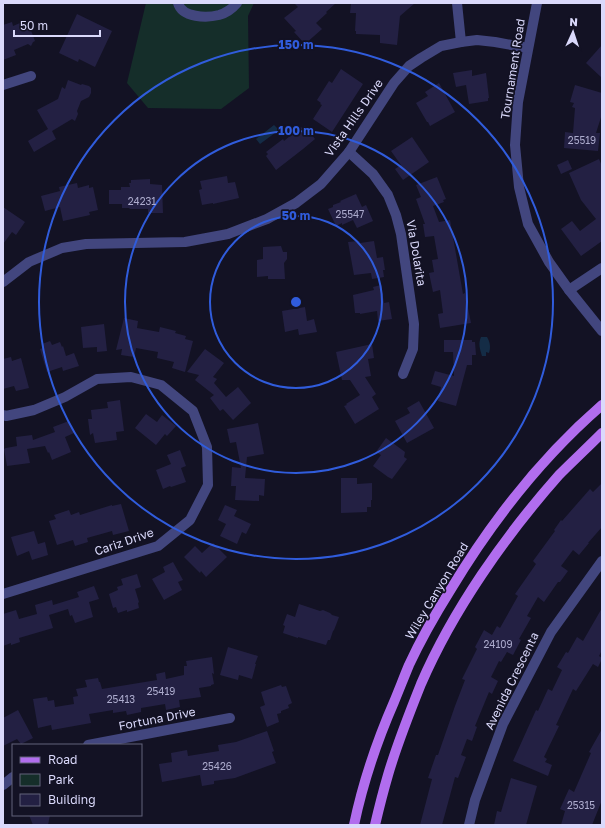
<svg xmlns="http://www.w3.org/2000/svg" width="605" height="828" font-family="'Golos Text',sans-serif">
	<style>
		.green { fill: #152e2a }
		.water { fill: #142c46 }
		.building { fill: #232043 }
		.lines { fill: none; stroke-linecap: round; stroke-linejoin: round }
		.minor { stroke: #42467e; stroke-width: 10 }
		.major { stroke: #b16dee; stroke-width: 10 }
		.ring { fill: none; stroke: #305cdc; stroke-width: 2 }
		.labels { text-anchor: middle; stroke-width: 3.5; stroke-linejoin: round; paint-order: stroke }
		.number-label { font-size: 10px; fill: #acabcd }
		.street-label { font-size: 12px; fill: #dad9fb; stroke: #131224 }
		.centre { fill: #305cdc; stroke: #131224; stroke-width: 2 }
		.ring-label { font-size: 12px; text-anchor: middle; font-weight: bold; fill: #305cdc; stroke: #131224; stroke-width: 3.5; stroke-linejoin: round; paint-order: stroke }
	</style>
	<rect width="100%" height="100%" fill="#131224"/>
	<!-- green -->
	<polygon class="green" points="146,3 254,3 248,16 249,88 221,109 148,108 127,83"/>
	<!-- water -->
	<g class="water">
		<polygon points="274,125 279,130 260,144 256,139"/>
		<path d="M 481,337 L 487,337 C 490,342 491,347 489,353 L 486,352 L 486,356 L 482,356 C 480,349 478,344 481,337 Z"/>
	</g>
	<!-- building -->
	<g class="building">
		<polygon points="294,3 336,3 326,12 327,13 316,23 322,29 305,44 294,32 296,31 284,18 298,7"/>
		<polygon points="351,3 415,3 400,16 397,45 380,43 380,35 356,34 356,31 355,31 356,13 350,13"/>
		<polygon points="77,14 112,31 95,67 79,59 78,62 59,53"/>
		<polygon points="27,20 35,41 33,42 31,46 28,44 14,50 16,55 3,60 3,25 12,22 13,26"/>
		<polygon points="602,45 602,78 586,63"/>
		<polygon points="341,69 363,84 332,132 313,119 322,105 320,104 321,103 317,100 329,81 332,83"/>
		<polygon points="472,70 472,76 486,73 489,98 488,98 488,101 469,104 466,85 456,87 453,73"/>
		<polygon points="68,80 81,85 82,84 89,86 91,88 91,93 89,97 81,101 77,111 78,114 75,121 72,119 52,131 56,139 34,152 28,141 48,129 37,110 58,99 62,87 65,89"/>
		<polygon points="439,83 455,112 430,126 428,122 427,122 416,103 428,96 425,92"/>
		<polygon points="575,85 602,93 602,114 596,133 600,133 598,151 564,148 565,132 573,133 575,108 572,107 574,103 570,102"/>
		<polygon points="305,126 315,139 303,149 276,170 266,156 268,154 266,152 283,139 284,141 301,127 302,128"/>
		<polygon points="412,137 429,162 403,180 395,169 401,165 391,151"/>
		<polygon points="599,159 602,166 602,241 581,256 561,229 572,221 580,231 596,219 581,200 569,173"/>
		<polygon points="568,160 572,169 561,174 557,165"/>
		<polygon points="227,176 228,183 235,182 239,198 213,204 213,203 202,205 199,190 202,189 200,181"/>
		<polygon points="437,177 446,199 443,200 444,202 433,206 439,222 450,220 463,294 465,293 471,323 440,328 438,314 443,313 440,290 433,292 429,273 434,272 432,260 438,259 434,236 425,237 423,224 425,224 416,199 421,197 416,185"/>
		<polygon points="150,179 150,184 162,185 163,213 148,213 148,209 130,209 129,208 122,208 122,204 109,204 109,190 121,190 121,187 130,187 129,183 131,183 131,180"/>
		<polygon points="77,183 78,188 89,185 89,188 93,187 98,210 89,212 90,215 63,221 60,207 45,211 41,196 60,191 59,187"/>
		<polygon points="356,194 362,207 366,205 373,221 357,228 353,220 342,225 342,223 336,226 328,209 333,207 333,205 341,202 340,201"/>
		<polygon points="3,207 25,222 16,235 12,232 3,244"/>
		<polygon points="359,241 360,243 374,241 377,258 383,257 385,270 383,270 384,277 372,279 371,273 354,275 348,242"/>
		<polygon points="281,246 283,252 287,252 287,259 284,263 285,279 268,279 268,276 257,277 257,260 263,259 263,247"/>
		<polygon points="381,285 384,303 389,302 392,319 378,321 377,311 360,314 360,313 355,313 353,295 374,290 373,287"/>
		<polygon points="305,307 307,321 314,319 317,332 299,335 298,329 285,332 282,311"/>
		<polygon points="124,318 138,321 137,328 159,332 160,327 176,331 175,333 186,336 185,339 193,341 185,372 172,368 174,362 157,358 158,352 136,348 134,357 121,355 122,349 116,350"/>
		<polygon points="104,324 107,351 97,352 97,347 83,348 81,327"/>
		<polygon points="444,340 472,340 472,342 475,342 476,355 472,355 472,365 467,365 456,406 438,401 441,387 431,384 435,371 454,376 453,352 444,352"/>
		<polygon points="50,341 52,345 60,342 62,347 63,346 66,356 74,353 79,366 63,371 62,367 47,372 40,349 43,348 42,344"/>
		<polygon points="372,344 374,358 368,359 371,376 365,377 376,394 372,397 379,409 355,424 344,406 347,405 346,404 360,395 350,380 342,380 336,352"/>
		<polygon points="205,349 224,363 213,377 217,379 214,383 226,397 238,387 251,403 233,420 223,409 220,411 210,398 214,395 195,380 199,375 187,372"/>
		<polygon points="11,357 12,361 21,358 29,388 16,391 14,386 3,389 3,359"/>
		<polygon points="120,400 124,431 116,432 117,440 95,443 93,433 90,435 88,419 92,419 91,410 108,408 107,402"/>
		<polygon points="419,401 434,428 407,443 395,421 410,413 407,408"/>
		<polygon points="146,414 157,422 162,415 176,426 167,436 165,434 156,445 135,428"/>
		<polygon points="69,421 74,433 65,437 71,452 52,460 49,452 48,453 45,446 27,449 30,463 7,466 4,449 6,448 17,446 16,437 32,435 33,440 55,432 53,427"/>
		<polygon points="258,423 264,454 247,457 245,478 265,479 264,496 259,495 259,501 235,500 236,486 231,486 232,467 241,468 236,442 230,443 227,429"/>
		<polygon points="386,438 405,452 404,457 407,459 392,479 388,477 373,466 381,455 376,452"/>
		<polygon points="180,450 186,466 181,468 186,482 171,487 170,486 163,489 156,470 171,464 167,455"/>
		<polygon points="341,478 357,478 357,484 372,483 372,500 371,500 371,507 367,507 367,512 341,513"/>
		<polygon points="602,483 602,527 588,543 589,543 579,555 573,550 561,566 568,571 560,582 558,582 544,602 538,597 527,616 531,618 519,639 521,640 513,655 507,652 501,662 499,661 491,677 498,681 492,694 489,692 475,726 477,727 472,741 467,739 461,755 466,757 458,778 455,777 442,825 420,825 432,779 428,778 436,755 438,755 455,706 465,680 462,679 477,649 475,647 484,630 492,635 497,626 500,628 518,596 515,594 536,564 533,561 555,531 554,530 561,520 562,521 590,489 593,492"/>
		<polygon points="121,504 129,531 113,535 112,531 87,538 88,542 75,546 73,540 57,545 49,521 56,519 54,515 69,510 71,515 79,512 80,515 112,505 112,506"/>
		<polygon points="225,505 237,510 234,516 251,524 246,534 242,532 237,544 220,536 226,524 218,520"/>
		<polygon points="34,531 38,544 45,542 48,555 32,560 29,551 17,556 11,537"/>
		<polygon points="213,543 227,557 206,577 201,571 200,573 184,557 195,546 202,553"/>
		<polygon points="173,562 183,580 178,582 182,590 164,600 152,579 165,572 163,567"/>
		<polygon points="137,574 141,587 135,589 139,602 138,603 139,608 127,612 127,610 118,613 116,607 113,608 109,594 118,590 117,587 123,585 121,579"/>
		<polygon points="94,586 99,599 89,602 93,617 75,623 72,615 70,616 68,609 49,615 53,628 19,638 20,642 11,645 11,643 3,646 3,614 16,610 19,619 37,614 35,605 52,600 53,605 79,597 77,592"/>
		<polygon points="299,604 320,611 323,610 330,613 332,615 339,617 336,625 334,630 333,631 330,640 328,640 326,645 298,637 298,638 283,633 285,626 283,625 287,614 295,617"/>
		<polygon points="602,608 602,650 599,656 602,658 602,659 598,667 593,664 576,691 573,689 556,725 559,726 544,757 547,759 545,762 552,765 548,776 513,761 536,710 538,711 548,689 552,691 562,670 557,667 566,652 568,653 577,637 583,641"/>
		<polygon points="228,647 258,656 255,664 256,664 252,679 239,675 238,680 220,675"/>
		<polygon points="212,657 214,674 212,673 214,684 211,685 211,686 199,688 201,697 179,700 180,707 166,710 165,704 141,708 141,712 127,715 126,711 113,713 113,710 89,714 91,723 52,730 51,725 38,728 33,699 47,697 48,701 54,700 55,707 74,704 73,697 78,696 76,689 87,687 85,680 98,678 99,682 100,682 102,689 157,680 156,674 165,672 166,679 184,675 184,666 187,666 186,661"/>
		<polygon points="281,685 282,687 286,686 292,703 288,705 289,708 281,711 281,713 277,714 279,722 267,727 260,707 265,705 261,692"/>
		<polygon points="18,710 33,738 21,744 17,739 3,746 3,718"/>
		<polygon points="602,729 602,800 592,825 561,825 565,811 560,809 569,789 574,792 591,753 589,752"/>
		<polygon points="267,731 274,751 272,752 276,763 235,778 214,781 214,784 202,786 200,775 162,782 159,764 172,762 171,753 187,750 188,756 219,751 218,745 236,742"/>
		<polygon points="511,778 537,786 526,825 494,825 497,811 501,812"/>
		<polygon points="29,815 50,815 48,825 33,825"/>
	</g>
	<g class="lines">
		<!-- minor -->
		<g class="minor">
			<path d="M 178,3 C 182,18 207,18 219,15 C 226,13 232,9 237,3"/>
			<polyline points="457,3 461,42"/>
			<polyline points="537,3 518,102 515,145 519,187 528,224 549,262 569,290 602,331"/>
			<polyline points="3,85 31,76"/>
			<polyline points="349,152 373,174 388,195 396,215 401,234 414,324 413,349 403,374"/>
			<polyline points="3,282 29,262 62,248 86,244 185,242 228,234 267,219 296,203 321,184 349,152 394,83 409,66 421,58 441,46 461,42 477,40 495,42 528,48"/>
			<polyline points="569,290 602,268"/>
			<polyline points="3,415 6,416 34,410 65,397 97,379 131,377 161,385 193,411 207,447 208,485 190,520 158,546 3,594"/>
			<polyline points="88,745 230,718"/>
			<polyline points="3,785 13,777"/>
			<polyline points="469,825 475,800 503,724 551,632 602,561"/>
		</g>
		<!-- major -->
		<g class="major">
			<path d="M 354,825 C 363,782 377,741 394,702 C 399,690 404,677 409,665 C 421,639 436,613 451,589 C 492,521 542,457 602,405"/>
			<path d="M 375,825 C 379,808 383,792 388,775 C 397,744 409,714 421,684 C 453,610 505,536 559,475 C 573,461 588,447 602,433"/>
		</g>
	</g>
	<!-- distance rings -->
	<g class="ring">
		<circle cx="296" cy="302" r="86"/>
		<circle cx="296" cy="302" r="171"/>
		<circle cx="296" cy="302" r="257"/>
	</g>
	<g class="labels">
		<!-- number labels -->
		<g class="number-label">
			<text x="582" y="144">25519</text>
			<text x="142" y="205">24231</text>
			<text x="350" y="218">25547</text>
			<text x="498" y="648">24109</text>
			<text x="161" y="695">25419</text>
			<text x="121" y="703">25413</text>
			<text x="217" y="770">25426</text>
			<text x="581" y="809">25315</text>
		</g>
		<!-- street labels -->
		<g class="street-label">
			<text transform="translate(513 69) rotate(-81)" y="4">Tournament Road</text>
			<text transform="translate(354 118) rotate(-55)" y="4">Vista Hills Drive</text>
			<text transform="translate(416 253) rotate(80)" y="4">Via Dolarita</text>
			<text transform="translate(124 542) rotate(-19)" y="4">Cariz Drive</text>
			<text transform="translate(437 591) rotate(-59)" y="4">Wiley Canyon Road</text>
			<text transform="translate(512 681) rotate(-64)" y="4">Avenida Crescenta</text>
			<text transform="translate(157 719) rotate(-11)" y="4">Fortuna Drive</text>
		</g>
	</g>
	<circle cx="296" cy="302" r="6" class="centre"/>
	<g class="ring-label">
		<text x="296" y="49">150 m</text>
		<text x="296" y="135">100 m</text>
		<text x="296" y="220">50 m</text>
	</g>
	<!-- border -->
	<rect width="605" height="828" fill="none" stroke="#dad9fb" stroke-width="8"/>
	<!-- legend -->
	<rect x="12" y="744" width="130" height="72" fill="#131224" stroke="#63627a"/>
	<rect x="20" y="757" width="20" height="6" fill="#b16dee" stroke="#63627a"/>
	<text x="48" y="764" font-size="12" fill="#dad9fb">Road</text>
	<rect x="20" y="774" width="20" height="12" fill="#152e2a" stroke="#63627a"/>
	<text x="48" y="784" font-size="12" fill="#dad9fb">Park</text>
	<rect x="20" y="794" width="20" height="12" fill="#232043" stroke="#63627a"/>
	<text x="48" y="804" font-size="12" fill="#dad9fb">Building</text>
	<!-- north arrow -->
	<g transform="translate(573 32) rotate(3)" stroke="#131224" stroke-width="3" paint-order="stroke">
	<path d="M0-3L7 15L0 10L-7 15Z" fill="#dad9fb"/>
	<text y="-6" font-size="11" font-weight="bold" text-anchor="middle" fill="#dad9fb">N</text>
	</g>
	<!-- scale -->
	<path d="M14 30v6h86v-6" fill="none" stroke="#dad9fb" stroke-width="2"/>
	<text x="20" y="30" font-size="12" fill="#dad9fb" stroke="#131224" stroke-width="3" paint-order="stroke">50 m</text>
</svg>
